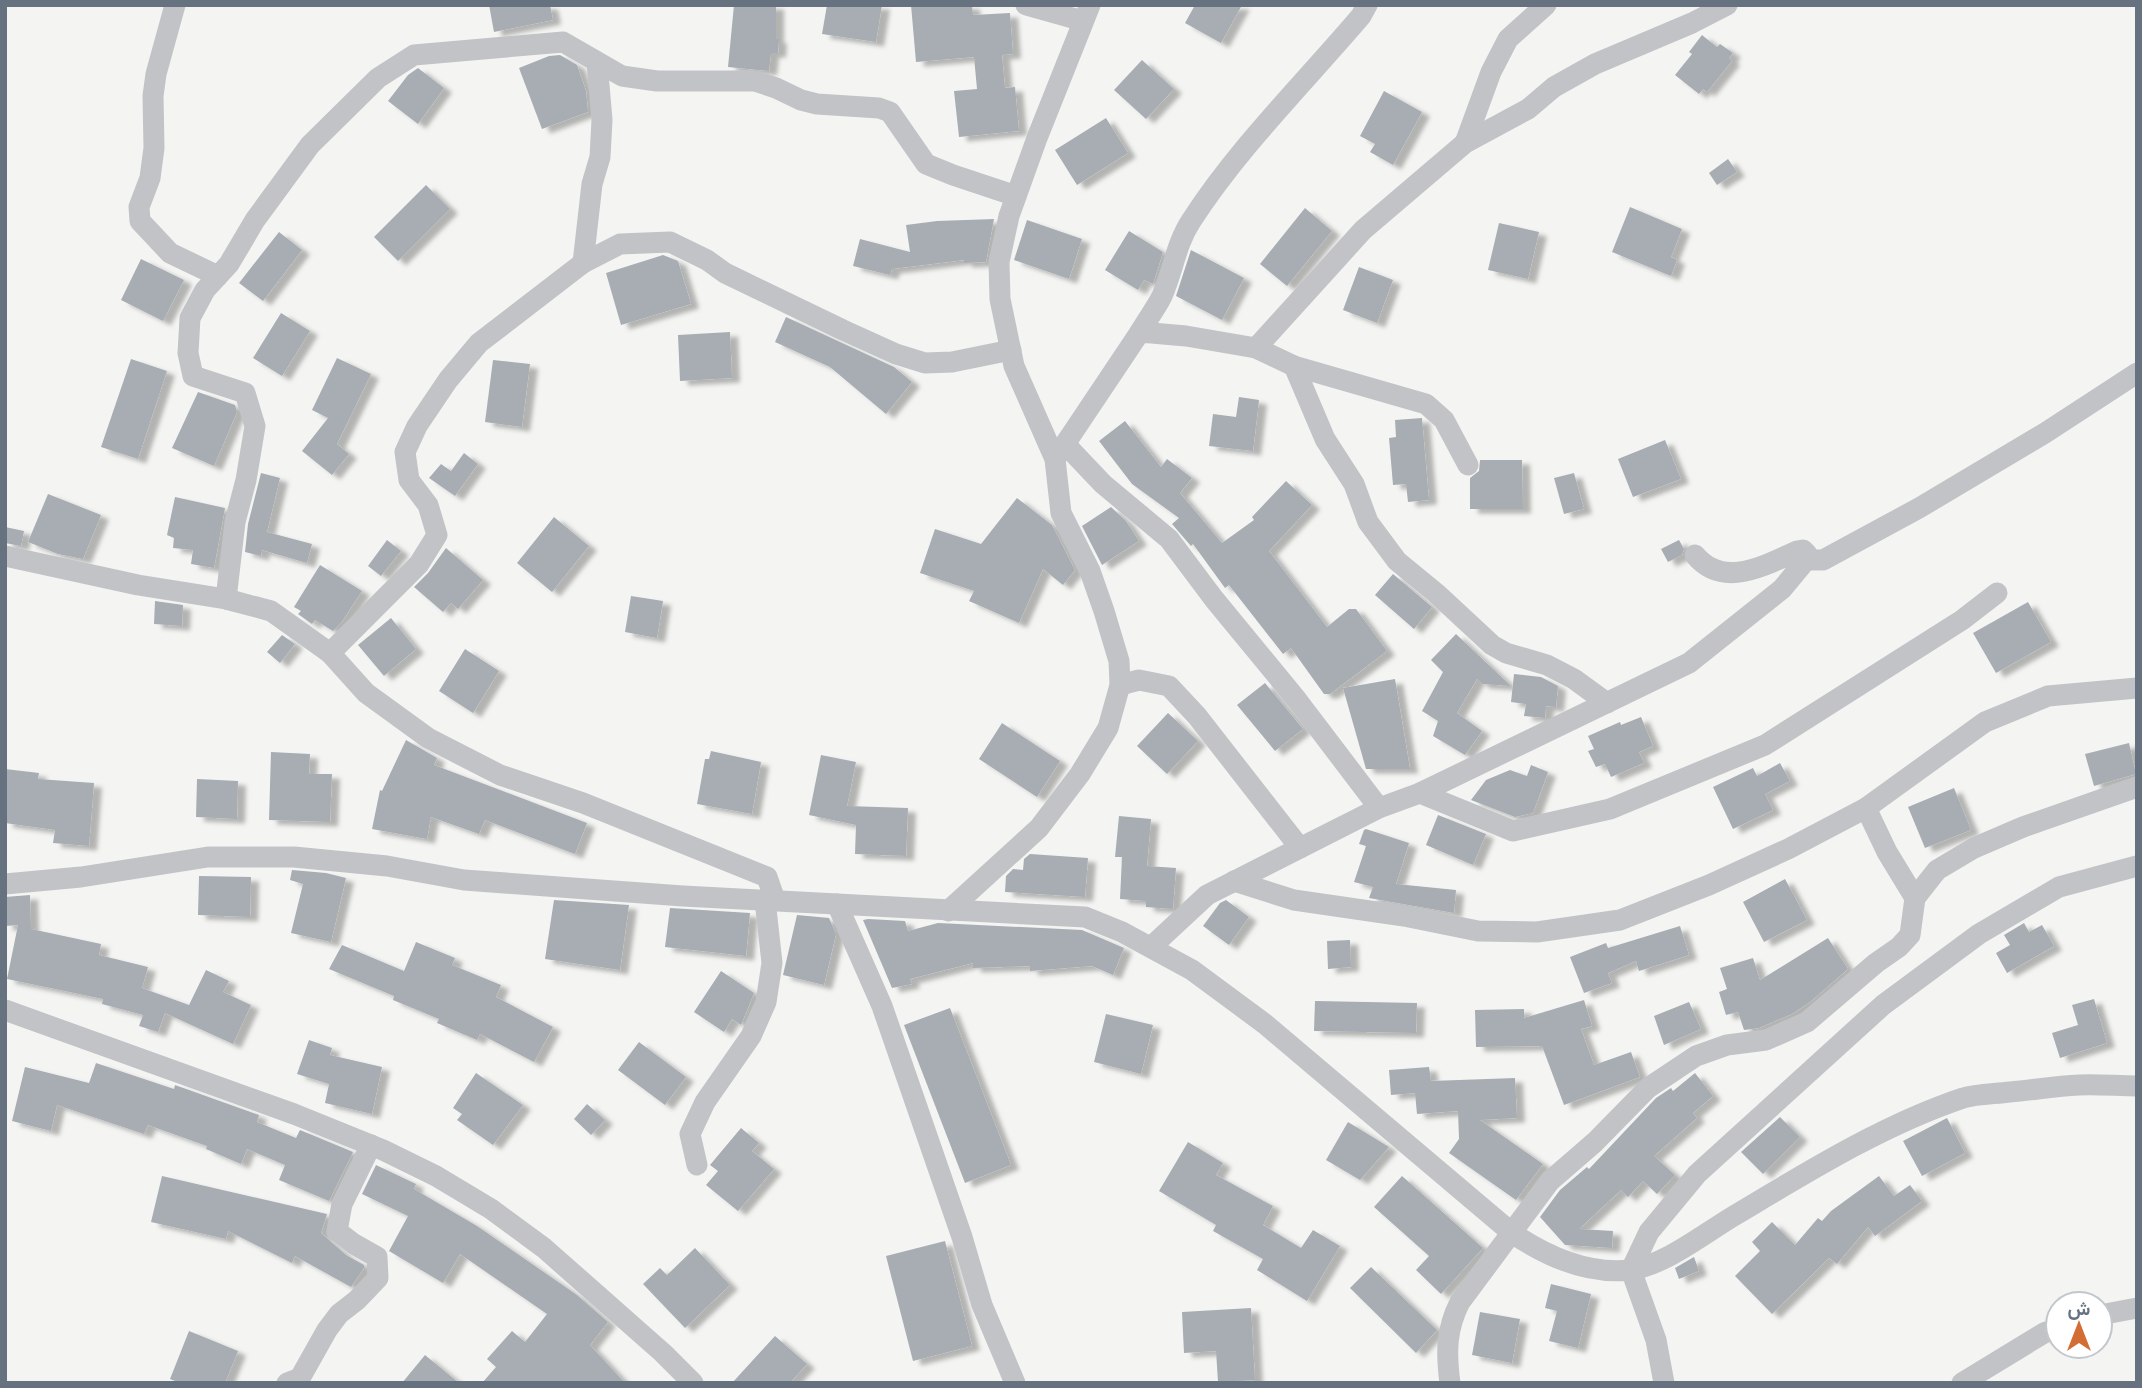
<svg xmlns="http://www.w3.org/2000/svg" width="2142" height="1388" font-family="Figtree,Vazirmatn,sans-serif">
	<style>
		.building { fill: #a7adb3; filter: url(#shadow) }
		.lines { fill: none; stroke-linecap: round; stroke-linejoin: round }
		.minor { stroke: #c1c3c7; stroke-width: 21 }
	</style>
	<defs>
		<filter id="shadow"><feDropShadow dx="8" dy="4.5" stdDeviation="2" flood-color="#0004"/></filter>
	</defs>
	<rect width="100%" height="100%" fill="#f4f5f2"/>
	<!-- building -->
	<g class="building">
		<polygon points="489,5 550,5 553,20 494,32"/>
		<polygon points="734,5 776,5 776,39 779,39 778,53 771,53 769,71 728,67"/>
		<polygon points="827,5 882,5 876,42 822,34"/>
		<polygon points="911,5 972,5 973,15 1010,13 1013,54 1002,55 1005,88 1015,87 1019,131 959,137 954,91 977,89 974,57 916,62"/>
		<polygon points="1195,5 1242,5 1221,43 1185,23"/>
		<polygon points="1702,35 1717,47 1720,44 1733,53 1729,58 1732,61 1707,92 1703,89 1699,94 1675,75 1692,54 1689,52"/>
		<polygon points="560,55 577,65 586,91 588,112 542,129 519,68 549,56"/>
		<polygon points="1142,60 1174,89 1146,119 1114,90"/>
		<polygon points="418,68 444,88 418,124 388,101 408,75"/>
		<polygon points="1384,91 1422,112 1393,165 1370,152 1375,144 1360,136"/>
		<polygon points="1106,118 1128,153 1077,185 1055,150"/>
		<polygon points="1728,159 1737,172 1717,185 1709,173"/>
		<polygon points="426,185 450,209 398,261 374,237"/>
		<polygon points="1630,207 1682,229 1671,257 1677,260 1671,276 1612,252"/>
		<polygon points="1305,208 1332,231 1287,286 1260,264"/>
		<polygon points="994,219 986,262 964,263 964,260 892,269 890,275 853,266 860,239 910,252 906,225 937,221"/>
		<polygon points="1027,220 1082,239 1069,279 1014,260"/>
		<polygon points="1499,223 1539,232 1528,279 1488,270"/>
		<polygon points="1129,231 1163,252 1153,284 1144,280 1138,290 1105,270"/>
		<polygon points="279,232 302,250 263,301 239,283"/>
		<polygon points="1191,250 1244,278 1222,320 1176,296"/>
		<polygon points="663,255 678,261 691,304 621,325 606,273"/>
		<polygon points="141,259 184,280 163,321 121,300"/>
		<polygon points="1359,267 1393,280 1377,323 1343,310"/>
		<polygon points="281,313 310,331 282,376 253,358"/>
		<polygon points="786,317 894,367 912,382 886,414 830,367 775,342"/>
		<polygon points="730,332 732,378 680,381 678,335"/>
		<polygon points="337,358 371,374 337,444 349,454 332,475 302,451 328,418 312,410"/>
		<polygon points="131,359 167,371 138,459 101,447"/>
		<polygon points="493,360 530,364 522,427 485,422"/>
		<polygon points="198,392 235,405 237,412 214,466 172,448"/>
		<polygon points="1239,397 1259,400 1253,451 1209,446 1213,414 1236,417"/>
		<polygon points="1422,418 1429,500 1408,502 1406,484 1393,485 1389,438 1396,437 1395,420"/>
		<polygon points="1125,421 1161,467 1167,459 1192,478 1180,493 1222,543 1254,520 1252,517 1286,481 1312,505 1269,551 1327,627 1349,609 1356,609 1387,651 1330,694 1324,694 1291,648 1283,654 1229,585 1225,588 1193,544 1191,546 1172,524 1179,518 1132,484 1099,441"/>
		<polygon points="1665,440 1681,479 1633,497 1618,459"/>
		<polygon points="464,453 478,464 455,496 429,478 441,464 451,471"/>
		<polygon points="1480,460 1522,460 1523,509 1470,509 1470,478 1479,471"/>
		<polygon points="261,473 280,478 267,532 312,544 307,563 262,550 261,556 245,552 248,524"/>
		<polygon points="1574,473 1584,509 1564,514 1554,478"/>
		<polygon points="48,494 101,515 83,559 58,554 28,542"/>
		<polygon points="175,497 225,508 214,568 191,564 193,550 173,548 174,538 167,535"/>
		<polygon points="1017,498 1052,525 1075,570 1063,585 1043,569 1019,623 969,601 974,591 920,573 935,529 981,544"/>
		<polygon points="1111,507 1126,521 1139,541 1102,565 1082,526"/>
		<polygon points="554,517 589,546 552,592 517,563"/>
		<polygon points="5,527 24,531 21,546 5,543"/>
		<polygon points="387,540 401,551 381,576 368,566"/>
		<polygon points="1679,540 1684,549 1682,555 1668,562 1661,549"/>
		<polygon points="446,548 483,580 458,609 451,603 443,612 414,587 428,573"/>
		<polygon points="320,565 362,591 341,623 333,631 315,620 312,624 298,614 301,611 294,607"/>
		<polygon points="1393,574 1432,607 1414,629 1375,595"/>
		<polygon points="631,596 663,601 657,638 625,632"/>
		<polygon points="155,601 183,605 182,626 154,624"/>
		<polygon points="2028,602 2051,642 1996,673 1973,633"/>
		<polygon points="391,618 416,649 384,676 358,645"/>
		<polygon points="1456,634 1511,686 1482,684 1477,679 1457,713 1482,731 1465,755 1433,736 1438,721 1422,711 1443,672 1431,660"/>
		<polygon points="282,635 295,644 280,663 267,652"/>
		<polygon points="465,649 499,671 473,713 439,691"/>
		<polygon points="1514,674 1541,677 1558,686 1556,707 1546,706 1545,718 1524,716 1526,704 1511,702"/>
		<polygon points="1395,679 1410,769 1366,769 1343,688"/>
		<polygon points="1265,683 1303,729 1275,751 1237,705"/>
		<polygon points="1168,713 1198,741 1167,774 1137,746"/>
		<polygon points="1641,717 1653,746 1639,752 1644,763 1611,777 1605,764 1596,767 1588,751 1594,749 1588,736 1620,722 1621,725"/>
		<polygon points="1002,723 1060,761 1037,797 979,759"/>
		<polygon points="406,740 437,758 434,765 587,823 575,854 485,820 479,834 431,817 427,839 372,829 380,790 382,791"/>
		<polygon points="2129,743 2136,774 2094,786 2085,754"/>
		<polygon points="711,751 761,762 752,814 697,804 705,759 709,759"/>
		<polygon points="271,752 310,754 309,774 332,774 330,822 269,820"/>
		<polygon points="821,755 856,762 847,806 908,808 906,856 855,854 856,825 809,815"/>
		<polygon points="1780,763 1790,781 1765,794 1773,810 1733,829 1713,787 1753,768 1757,776"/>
		<polygon points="1531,765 1548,772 1533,813 1515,817 1471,800 1486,780 1510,770 1527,776"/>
		<polygon points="5,769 39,773 38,779 94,783 89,846 53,843 55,830 5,823"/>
		<polygon points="197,779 238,781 237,819 196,817"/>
		<polygon points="1954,788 1971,830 1925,848 1908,807"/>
		<polygon points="1438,815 1486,834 1473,865 1426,845"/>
		<polygon points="1119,816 1151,819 1147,866 1176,868 1173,909 1146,907 1146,901 1120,899 1122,857 1115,857"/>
		<polygon points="1366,829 1409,843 1396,884 1456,890 1454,913 1369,898 1373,887 1354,882 1366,846 1359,844 1364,830"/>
		<polygon points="1030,854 1088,858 1085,897 1005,892 1006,876 1013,869 1023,870 1024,859"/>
		<polygon points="292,870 326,873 346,878 331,942 291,933 303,884 290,880"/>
		<polygon points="199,876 251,877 250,917 198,915"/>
		<polygon points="1785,879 1807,920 1764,942 1743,902"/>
		<polygon points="30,895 31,929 101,944 99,955 148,967 142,988 189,1005 206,970 229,981 223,992 251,1005 233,1044 165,1013 158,1032 139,1026 143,1015 102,1004 103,999 7,979 18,925 5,926 5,897"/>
		<polygon points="554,900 629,905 620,970 545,959"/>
		<polygon points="1226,900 1249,917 1229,945 1203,926 1220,903"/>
		<polygon points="670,908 750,913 746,956 665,947"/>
		<polygon points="797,915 829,918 836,934 824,985 783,975"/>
		<polygon points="868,919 905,921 908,931 938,923 1082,930 1124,948 1113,975 1092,966 1030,971 1030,966 973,968 973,963 910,979 912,984 892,988 863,920"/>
		<polygon points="2024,923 2029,932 2042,925 2054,946 2007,973 1996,953 2010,945 2004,935"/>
		<polygon points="1680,926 1689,955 1639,971 1636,961 1608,973 1612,983 1584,993 1570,957 1606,943 1608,948"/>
		<polygon points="1828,938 1848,969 1810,1002 1792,1014 1759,1028 1744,1030 1738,1012 1726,1015 1719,992 1727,989 1720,968 1753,958 1760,980"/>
		<polygon points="1350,940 1351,967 1328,969 1327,941"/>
		<polygon points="416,942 455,958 452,965 501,985 496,997 553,1027 534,1062 480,1034 477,1040 437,1023 439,1019 393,1000 394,996 329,969 342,945 404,971"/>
		<polygon points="721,971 754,993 741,1025 732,1019 724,1032 694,1012"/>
		<polygon points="2094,999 2107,1043 2060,1058 2052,1033 2078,1025 2072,1005"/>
		<polygon points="1584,1000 1592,1026 1581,1029 1594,1065 1631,1052 1640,1077 1564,1105 1542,1046 1476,1047 1475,1010 1524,1009 1524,1018"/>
		<polygon points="1315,1001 1417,1003 1416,1033 1314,1031"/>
		<polygon points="1689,1002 1701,1029 1664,1045 1654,1016"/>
		<polygon points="950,1008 1011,1165 965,1183 904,1025"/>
		<polygon points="1106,1014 1153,1025 1141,1074 1094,1062"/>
		<polygon points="309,1040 332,1048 330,1055 382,1067 372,1114 325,1103 329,1084 297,1074"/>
		<polygon points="639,1042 686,1077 665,1105 618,1070"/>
		<polygon points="96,1063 174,1089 175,1085 259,1115 257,1122 296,1138 300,1130 353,1152 329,1201 279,1180 285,1165 247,1149 241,1164 206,1149 207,1146 148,1125 144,1134 57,1105 51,1131 12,1121 25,1067 89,1083"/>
		<polygon points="1429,1067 1431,1081 1515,1078 1517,1118 1480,1120 1543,1164 1516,1200 1449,1153 1459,1139 1458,1111 1417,1114 1415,1093 1391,1095 1389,1070"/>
		<polygon points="476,1073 523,1105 493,1145 457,1120 462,1114 453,1108"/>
		<polygon points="1695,1073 1713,1096 1693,1113 1697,1118 1654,1156 1675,1175 1657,1194 1643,1181 1628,1197 1621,1190 1579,1229 1613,1231 1612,1248 1565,1245 1540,1217 1560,1190 1587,1167 1589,1169 1656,1098 1671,1088 1673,1091"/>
		<polygon points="587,1104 605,1120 591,1135 574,1119"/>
		<polygon points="1780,1117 1800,1137 1763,1174 1741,1152"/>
		<polygon points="1947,1118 1965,1153 1922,1176 1903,1141"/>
		<polygon points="1348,1122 1389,1147 1360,1180 1326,1160"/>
		<polygon points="741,1128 759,1143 752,1151 774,1169 738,1211 706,1185 718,1171 710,1165"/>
		<polygon points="1188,1142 1223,1163 1216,1175 1273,1206 1263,1225 1301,1248 1313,1230 1340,1246 1307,1301 1257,1270 1263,1259 1213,1231 1216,1225 1159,1191"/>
		<polygon points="376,1165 416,1184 414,1189 477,1226 577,1295 608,1322 590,1345 625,1383 482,1383 496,1367 487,1359 512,1331 525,1342 547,1314 460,1254 443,1283 389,1251 408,1216 362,1194"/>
		<polygon points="162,1176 327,1214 321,1233 346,1255 364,1265 364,1268 351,1287 295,1256 292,1263 228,1231 226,1239 151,1222"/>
		<polygon points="1402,1176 1483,1248 1441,1294 1416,1270 1429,1256 1374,1207"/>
		<polygon points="1879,1176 1894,1196 1910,1185 1922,1201 1875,1236 1868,1227 1837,1264 1829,1258 1772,1314 1735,1276 1760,1251 1752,1242 1772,1222 1795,1245 1818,1218 1822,1221 1831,1211"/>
		<polygon points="945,1241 972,1346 913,1361 886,1256"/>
		<polygon points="695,1248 730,1285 685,1328 643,1284 660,1268 667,1275"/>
		<polygon points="1694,1257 1699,1271 1679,1279 1675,1268"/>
		<polygon points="1371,1267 1437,1330 1416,1353 1350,1288"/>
		<polygon points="1551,1284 1591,1294 1578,1348 1549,1341 1557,1311 1545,1308"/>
		<polygon points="1251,1308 1255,1380 1218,1382 1216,1351 1184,1353 1182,1312"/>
		<polygon points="1480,1312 1520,1319 1512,1363 1472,1355"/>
		<polygon points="189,1331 238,1351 225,1383 180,1383 170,1379"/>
		<polygon points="775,1336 807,1364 790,1383 732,1383"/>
		<polygon points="425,1355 459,1383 402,1383"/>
	</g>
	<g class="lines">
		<!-- minor -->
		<g class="minor">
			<polyline points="175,5 156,74 153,96 154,148 150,178 139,207 140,221 170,253 218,276"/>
			<polyline points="1026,5 1083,21"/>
			<polyline points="1465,143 1491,72 1508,39 1546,5"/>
			<polyline points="583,263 592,184 600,157 602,120 597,62"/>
			<path d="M 1140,332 C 1147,320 1156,308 1162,296 C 1173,271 1176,244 1191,221 C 1238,148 1304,83 1361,16 L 1367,5"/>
			<polyline points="1256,348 1294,366 1426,404 1444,420 1468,465"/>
			<polyline points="1294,366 1325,439 1354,484 1368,522 1397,561 1436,593 1492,645 1506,653 1547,665 1574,679 1607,703"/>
			<polyline points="1065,444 1103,484 1169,539 1214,599 1297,700 1379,808"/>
			<polyline points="1055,459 1140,332 1186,336 1256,348 1363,230 1465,143 1528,109 1554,87 1595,64 1692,23 1727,5"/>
			<polyline points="5,556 138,585 226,599 271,611 330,653 366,693 428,738 500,775 583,803 767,877 775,900"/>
			<polyline points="1806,560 1823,560 1919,508 2045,433 2137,373"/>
			<polyline points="226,599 235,522 246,480 255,426 245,393 193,376 188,353 190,318 205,290 229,264 255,220 310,145 378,78 414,55 563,42 622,76 657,81 755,81 776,88 801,100 817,104 879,108 890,112 926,164 953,175 1016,196"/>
			<polyline points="330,653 419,564 437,535 428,505 409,480 405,452 417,426 448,380 479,343 583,263 620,244 670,242 707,260 725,273 843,330 896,354 925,363 952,362 1011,350"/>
			<polyline points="1120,685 1139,680 1169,686 1197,716 1300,848"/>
			<polyline points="1420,793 1513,831 1610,809 1765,745 1962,620 1997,593"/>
			<polyline points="1866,808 1887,852 1915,898"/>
			<polyline points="1234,881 1294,900 1404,916 1478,931 1537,932 1620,920 1709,885 1788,849 1866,808 1985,722 2048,696 2137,688"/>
			<path d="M 5,884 L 81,877 L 208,857 L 294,857 L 387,866 L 464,880 L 683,896 L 1085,917 L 1122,932 L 1192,970 L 1265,1024 L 1512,1233 C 1546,1256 1586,1275 1630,1270 C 1666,1265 1706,1232 1737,1214 C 1809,1171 1883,1125 1963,1098 C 1977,1094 1995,1094 2010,1092 C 2033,1090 2056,1086 2079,1085 C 2098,1084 2118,1086 2137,1086"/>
			<polyline points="837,904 882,1006 962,1237 982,1305 1015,1383"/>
			<polyline points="948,911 1039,828 1080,774 1108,728 1120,685 1119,661 1104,611 1090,571 1061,513 1055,459 1014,366 1000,299 999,262 1009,216 1037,138 1090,5"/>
			<path d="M 1151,947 L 1207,895 L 1379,808 L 1420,793 L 1689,663 L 1782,589 L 1806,560 L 1807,554 L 1803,550 L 1797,551 C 1763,566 1723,589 1695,555"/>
			<polyline points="5,1010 294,1114 383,1150 436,1176 491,1209 544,1248 663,1353 693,1383"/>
			<polyline points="697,1165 690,1134 705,1102 751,1036 766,1002 772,963 765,900"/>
			<polyline points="2100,1315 2137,1308"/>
			<polyline points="287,1383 300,1378 327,1330 339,1314 357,1300 378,1278 377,1257 354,1244 337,1231 342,1204 371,1145"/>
			<path d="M 1450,1383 C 1446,1353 1446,1329 1460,1302 L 1550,1181 L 1595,1142 L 1648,1088 L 1696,1056 L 1727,1045 L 1766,1040 L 1807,1022 L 1876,963 L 1899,947 L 1910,935 L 1915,898 L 1937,870 L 1974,848 L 2023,827 L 2137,787"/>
			<polyline points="1664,1383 1656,1340 1631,1270 1649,1232 1697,1174 1883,1005 1979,934 2059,887 2137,866"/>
			<polyline points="1962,1383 2044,1333 2058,1328"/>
		</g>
	</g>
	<!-- border -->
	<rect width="2142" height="1388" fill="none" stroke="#677280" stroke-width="14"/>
	<!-- north arrow -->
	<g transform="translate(2079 1325)"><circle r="33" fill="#ffffff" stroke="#c2c7cc" stroke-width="2"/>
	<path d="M0-5L12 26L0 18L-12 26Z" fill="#d26d34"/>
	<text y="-10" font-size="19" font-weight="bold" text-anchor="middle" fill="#677280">ش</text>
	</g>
</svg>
